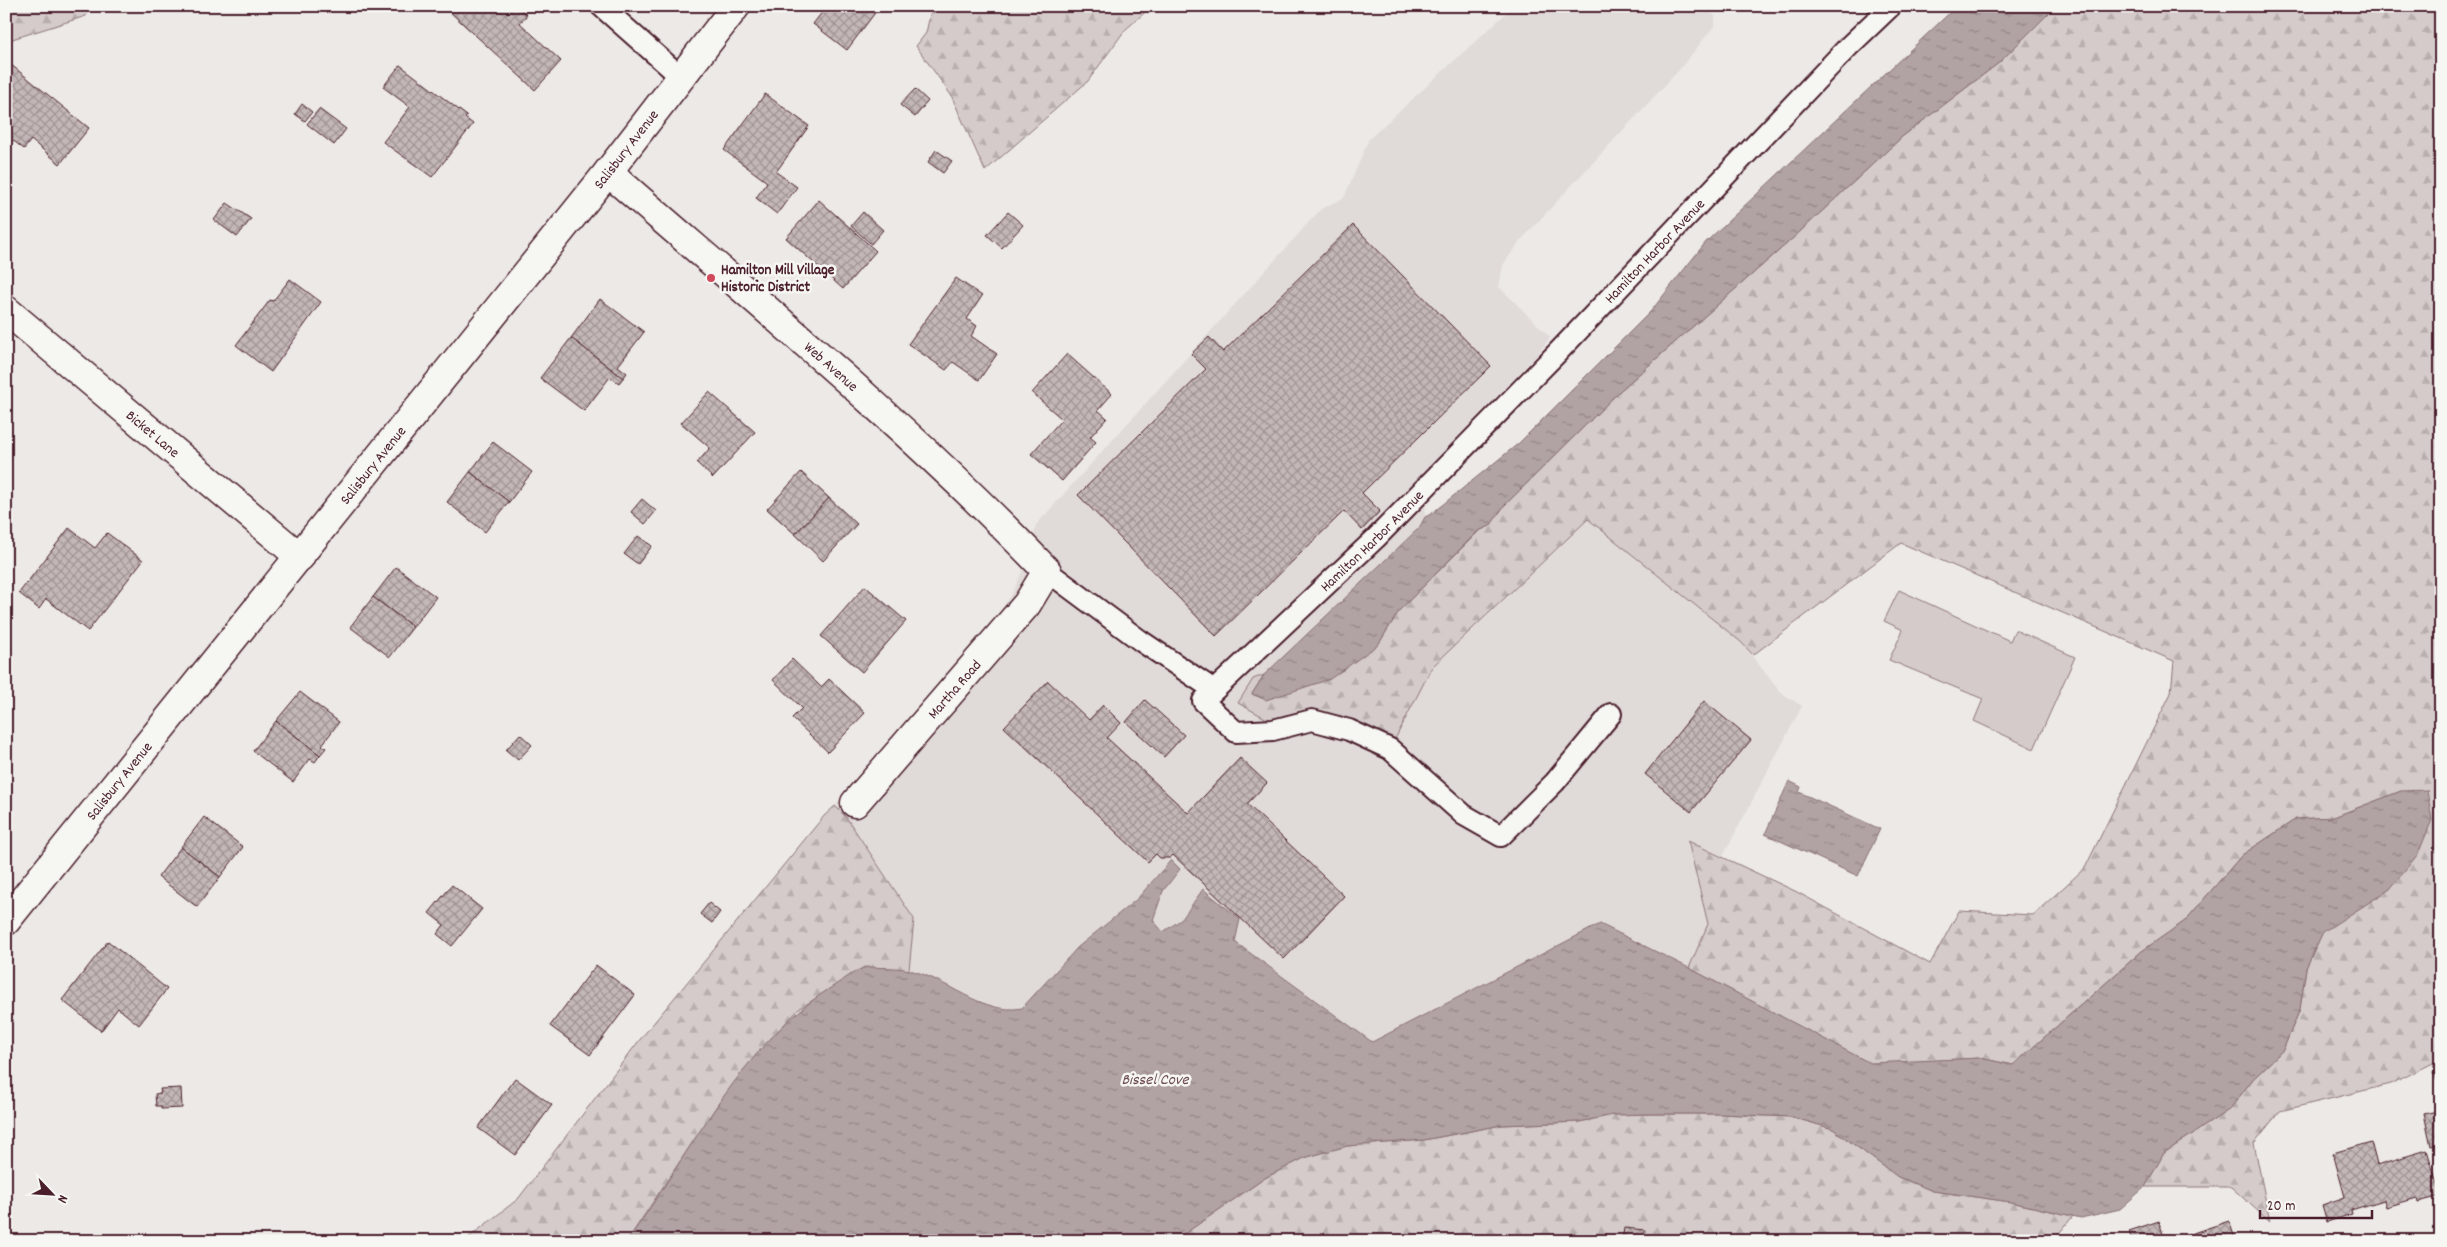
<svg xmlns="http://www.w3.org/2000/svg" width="2447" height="1247" font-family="Dekko,sans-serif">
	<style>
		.built { fill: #e0dad8 }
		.forest { fill: url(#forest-firs); stroke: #8f757a }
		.garden { fill: #d4cbca; stroke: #8f757a }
		.water { fill: url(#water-ripples); stroke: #886e73 }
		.building { fill: url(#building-cross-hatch); stroke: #4a1f2b }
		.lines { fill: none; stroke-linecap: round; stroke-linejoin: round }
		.lane-casing { stroke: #4a1f2b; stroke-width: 24 }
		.street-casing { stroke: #4a1f2b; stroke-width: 31 }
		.lane { stroke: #f6f6f2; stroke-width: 20 }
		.street { stroke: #f6f6f2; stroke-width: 28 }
		.poi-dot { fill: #d1495b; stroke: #f6f6f2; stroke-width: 2 }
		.labels { text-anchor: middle; stroke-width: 5; stroke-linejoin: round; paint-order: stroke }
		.street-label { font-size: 15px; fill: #4a1f2b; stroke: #f6f6f2 }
		.poi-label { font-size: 15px; font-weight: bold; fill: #4a1f2b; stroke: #f6f6f2; text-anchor: start }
		.water-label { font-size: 16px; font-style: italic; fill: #6e4d55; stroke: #f6f6f2 }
	</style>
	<defs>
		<pattern id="forest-firs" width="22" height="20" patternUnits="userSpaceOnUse" patternTransform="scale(1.25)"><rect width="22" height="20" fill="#d4cbca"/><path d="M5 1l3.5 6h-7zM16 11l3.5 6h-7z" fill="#b8aeae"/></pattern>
		<pattern id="water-ripples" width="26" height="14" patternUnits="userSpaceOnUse" patternTransform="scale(1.25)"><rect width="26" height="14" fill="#b1a2a3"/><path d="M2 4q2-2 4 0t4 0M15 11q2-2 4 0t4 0" fill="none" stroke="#928385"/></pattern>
		<pattern id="building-cross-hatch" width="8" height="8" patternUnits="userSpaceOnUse" patternTransform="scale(1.25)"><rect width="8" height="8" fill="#c4b7b7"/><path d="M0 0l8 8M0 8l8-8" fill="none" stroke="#a19495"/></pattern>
	</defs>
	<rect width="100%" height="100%" fill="#ece9e6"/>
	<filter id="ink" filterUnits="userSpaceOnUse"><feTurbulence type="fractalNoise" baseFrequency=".02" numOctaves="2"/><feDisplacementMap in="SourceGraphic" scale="10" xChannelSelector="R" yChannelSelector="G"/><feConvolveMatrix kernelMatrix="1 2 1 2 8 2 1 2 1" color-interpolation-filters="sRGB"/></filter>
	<g filter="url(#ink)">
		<!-- built -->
		<polygon class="built" points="1514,6 1701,6 1715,16 1715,25 1678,71 1520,241 1503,265 1499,287 1550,337 1538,354 1427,469 1425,517 1419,528 1264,675 1253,679 1322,720 1391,747 1432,667 1588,519 1741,642 1780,692 1802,706 1723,856 1688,842 1708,924 1689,968 1600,924 1372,1042 1234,942 1203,889 1182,919 1163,932 1153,920 1163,891 1179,869 1171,860 1137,899 1078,947 1022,1008 1014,1010 990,1005 909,970 914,919 846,817 835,806 996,619 1012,594 1030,555 1036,525 1321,209 1344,198 1369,139"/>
		<!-- forest -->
		<g class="forest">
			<polygon points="6,6 89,6 86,16 6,41"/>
			<polygon points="932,6 1152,6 1125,30 1088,81 985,171 951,95 916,46 926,33"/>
			<polygon points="2056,6 2441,6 2441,1062 2435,1062 2391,1084 2280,1111 2254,1143 2270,1222 2231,1187 2145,1187 2164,1153 2230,1109 2253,1079 2283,1050 2300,1009 2306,968 2323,931 2390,889 2401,791 2334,817 2296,819 2242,855 2185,921 2142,951 2013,1065 1980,1058 1870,1064 1689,968 1708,924 1688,841 1795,891 1930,964 1959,911 2033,915 2085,868 2171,693 2174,661 1901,543 1753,655 1741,642 1588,519 1432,667 1391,747 1323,720 1278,725 1238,703 1253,679 1264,675 1252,694 1378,645 1399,611 1479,531 1490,526 1504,506 1622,389 1791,240 1903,136 2000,62"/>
			<polygon points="835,806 846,817 914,919 909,970 864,967 799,1009 772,1037 718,1104 627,1241 464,1241 518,1199 638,1042 824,816"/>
			<polygon points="1648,1114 1719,1114 1792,1117 1833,1129 1898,1177 1933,1191 2011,1202 2073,1216 2053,1241 1174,1241 1265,1178 1304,1158 1347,1146 1424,1140 1502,1125 1579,1122 1613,1115"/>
		</g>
		<!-- garden -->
		<polygon class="garden" points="1899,590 2010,641 2015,630 2075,657 2034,749 1974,721 1983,699 1889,660 1903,630 1884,621"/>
		<!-- water -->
		<g class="water">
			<polygon points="1957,6 2056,6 2000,62 1903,136 1791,240 1622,389 1504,506 1490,526 1478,531 1399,611 1378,645 1330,679 1266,700 1252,694 1264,675 1419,528 1425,517 1431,514 1519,443 1651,311 1706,242"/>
			<polygon points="1789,781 1801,787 1799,792 1880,829 1858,876 1765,834"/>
			<path d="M 2427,790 L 2432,820 L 2418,854 L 2390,889 L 2323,932 L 2306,968 L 2300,1009 L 2283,1050 L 2253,1079 L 2230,1109 L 2164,1153 L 2145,1187 L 2120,1209 L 2081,1218 L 2011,1202 L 1933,1191 L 1898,1177 L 1833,1129 L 1792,1117 L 1719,1114 L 1648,1114 L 1613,1115 L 1579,1122 L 1502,1125 L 1424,1140 L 1347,1146 L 1304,1158 L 1265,1178 L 1174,1241 L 627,1241 C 692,1152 741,1042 838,983 C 848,977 859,967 871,967 C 883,968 897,967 909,970 C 944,977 984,1016 1022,1008 L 1078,947 L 1137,899 L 1171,860 L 1180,869 L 1163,891 L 1153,920 L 1163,932 L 1182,919 L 1203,889 L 1240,919 L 1235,942 L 1372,1042 L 1600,924 L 1689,968 L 1870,1063 L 1980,1058 L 2013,1065 L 2142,951 L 2185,921 L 2242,855 L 2296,819 L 2334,817 L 2401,791 Z"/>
		</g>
		<!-- building -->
		<g class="building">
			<polygon points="453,6 517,6 527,15 520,23 561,61 535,90 449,11"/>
			<polygon points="827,6 880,6 847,50 813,24"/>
			<polygon points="10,64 89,128 60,164 31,140 24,149 6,135 6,70"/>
			<polygon points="400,65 467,116 465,118 473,124 432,177 383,142 410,107 383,87"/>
			<polygon points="915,89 928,101 915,117 900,105"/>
			<polygon points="765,94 809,126 776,172 797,187 777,214 756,198 767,182 724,150"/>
			<polygon points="302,104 312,112 305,121 295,114"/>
			<polygon points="319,109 346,129 334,145 307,124"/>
			<polygon points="936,150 952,161 943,173 928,162"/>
			<polygon points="819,200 876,251 843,289 786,238"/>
			<polygon points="227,203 251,219 237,237 214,220"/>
			<polygon points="863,212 883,230 871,244 851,226"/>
			<polygon points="1008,212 1023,225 1002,248 987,235"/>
			<polygon points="1353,225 1491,366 1362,493 1380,511 1362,530 1344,511 1216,636 1078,495 1206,369 1191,354 1209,337 1223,352"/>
			<polygon points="956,278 982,296 967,319 977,326 971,336 997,354 979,380 953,362 946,370 908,344"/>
			<polygon points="290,279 321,302 271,372 236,345 270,300 273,301"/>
			<polygon points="600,299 644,332 618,366 627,373 623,378 571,338"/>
			<polygon points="571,338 623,378 619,383 610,377 584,411 540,378"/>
			<polygon points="1067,354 1112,394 1098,410 1107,418 1090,437 1096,442 1062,481 1031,454 1062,419 1032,393"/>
			<polygon points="709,392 755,432 713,478 697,463 710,448 681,423"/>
			<polygon points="493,442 532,472 509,502 470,472"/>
			<polygon points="470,472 509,502 485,532 447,502"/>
			<polygon points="801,472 829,498 795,534 767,509"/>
			<polygon points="829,498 857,524 823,561 795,534"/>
			<polygon points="642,499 656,511 645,524 631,512"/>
			<polygon points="69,528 95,548 107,533 143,560 88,631 46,599 39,609 19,593"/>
			<polygon points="638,536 652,546 638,564 624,554"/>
			<polygon points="396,567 436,597 413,627 373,597"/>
			<polygon points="865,586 906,621 862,672 821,636"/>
			<polygon points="373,597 413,627 390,657 350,627"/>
			<polygon points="792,659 821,687 829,679 865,713 828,752 792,718 802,708 773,680"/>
			<polygon points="1048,681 1089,720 1103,705 1121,723 1107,738 1188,813 1240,758 1267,783 1247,804 1344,896 1284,959 1173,855 1170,858 1160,858 1156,854 1148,862 1004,727"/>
			<polygon points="300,692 339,722 322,745 326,748 320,755 276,721"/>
			<polygon points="1145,700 1184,735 1164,757 1126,722"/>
			<polygon points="1704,701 1751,740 1691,812 1645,774"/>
			<polygon points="276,721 320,755 315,762 310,759 293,782 253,751"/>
			<polygon points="520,734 532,745 518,760 506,750"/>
			<polygon points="204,817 243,847 220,877 181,847"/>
			<polygon points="181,847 220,877 197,907 158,877"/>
			<polygon points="452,885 482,909 452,946 437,934 444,925 429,913"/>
			<polygon points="709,903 720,912 712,923 700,914"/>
			<polygon points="108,941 167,989 139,1025 118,1008 101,1031 62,1000"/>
			<polygon points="596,965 635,995 590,1055 550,1026"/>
			<polygon points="2441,1069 2441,1090 2433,1072"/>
			<polygon points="515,1078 552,1105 515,1155 478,1128"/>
			<polygon points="181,1088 182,1108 161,1109 161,1106 156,1106 155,1094 161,1093 160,1089"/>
			<polygon points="2441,1110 2441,1144 2431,1146 2424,1114"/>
			<polygon points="2371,1142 2377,1165 2427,1150 2441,1196 2418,1202 2417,1198 2386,1207 2384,1200 2351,1210 2352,1214 2327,1222 2322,1205 2345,1197 2333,1153"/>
			<polygon points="2159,1221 2165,1241 2132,1241 2129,1231"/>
			<polygon points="2229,1221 2236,1241 2169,1241"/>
			<polygon points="1624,1228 1645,1230 1644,1241 1622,1241"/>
			<polygon points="239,1236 239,1241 182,1241 182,1237"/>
		</g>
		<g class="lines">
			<defs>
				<g id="lane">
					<polyline points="601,6 681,77"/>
					<polyline points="1047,571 1141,641 1214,690"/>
					<path id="s1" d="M 1611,714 L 1555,782 L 1501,836 L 1464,815 L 1390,749 L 1349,730 L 1312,720 L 1273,730 L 1236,732 L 1203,701 L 1376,538 L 1558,352 L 1849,46 L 1891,6"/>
				</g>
				<g id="street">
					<path id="s2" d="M 608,172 C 757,302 910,428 1047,571 L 1027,604 L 855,803"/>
					<path id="s3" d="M 6,310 L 300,557"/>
					<path id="s4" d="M 6,921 L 608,172 L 736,6"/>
				</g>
			</defs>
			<!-- lane casing -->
			<use href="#lane" class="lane-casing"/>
			<!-- street casing -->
			<use href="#street" class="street-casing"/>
			<!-- lane -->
			<use href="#lane" class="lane"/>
			<!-- street -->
			<use href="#street" class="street"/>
		</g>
	</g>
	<!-- markers -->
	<circle class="poi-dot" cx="711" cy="278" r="5"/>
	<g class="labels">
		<!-- street labels -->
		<g class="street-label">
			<text dy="5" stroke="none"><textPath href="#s4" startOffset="990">Salisbury Avenue</textPath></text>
			<text dy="5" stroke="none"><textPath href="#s1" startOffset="1150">Hamilton Harbor Avenue</textPath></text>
			<text dy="5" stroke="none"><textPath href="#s2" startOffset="296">Web Avenue</textPath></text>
			<text dy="5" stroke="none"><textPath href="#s3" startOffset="192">Bicket Lane</textPath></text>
			<text dy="5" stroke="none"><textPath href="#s4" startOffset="585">Salisbury Avenue</textPath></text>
			<text dy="5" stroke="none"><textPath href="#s1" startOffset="745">Hamilton Harbor Avenue</textPath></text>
			<text transform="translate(954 689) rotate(-49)" y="5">Martha Road</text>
			<text dy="5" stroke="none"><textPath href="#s4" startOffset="180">Salisbury Avenue</textPath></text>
		</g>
		<!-- poi labels -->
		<g class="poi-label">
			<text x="721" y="274">Hamilton Mill Village<tspan x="721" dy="17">Historic District</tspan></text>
		</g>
		<!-- water labels -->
		<g class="water-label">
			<text x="1155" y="1084">Bissel Cove</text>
		</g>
	</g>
	<!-- margin -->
	<rect width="2447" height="1247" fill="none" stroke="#f6f6f2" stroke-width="25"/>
	<rect x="12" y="12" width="2422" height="1222" fill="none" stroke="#4a1f2b" stroke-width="2" filter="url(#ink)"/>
	<!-- north arrow -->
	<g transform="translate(52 1194) rotate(115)" stroke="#f6f6f2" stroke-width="4" paint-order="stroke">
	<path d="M0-4L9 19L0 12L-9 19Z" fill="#4a1f2b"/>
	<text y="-8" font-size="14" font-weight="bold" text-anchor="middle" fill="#4a1f2b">N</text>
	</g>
	<!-- scale -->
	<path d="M2260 1210v8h112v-8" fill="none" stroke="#4a1f2b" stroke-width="2.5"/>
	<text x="2267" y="1210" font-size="15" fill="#4a1f2b" stroke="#f6f6f2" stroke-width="4" paint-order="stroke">20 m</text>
</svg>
